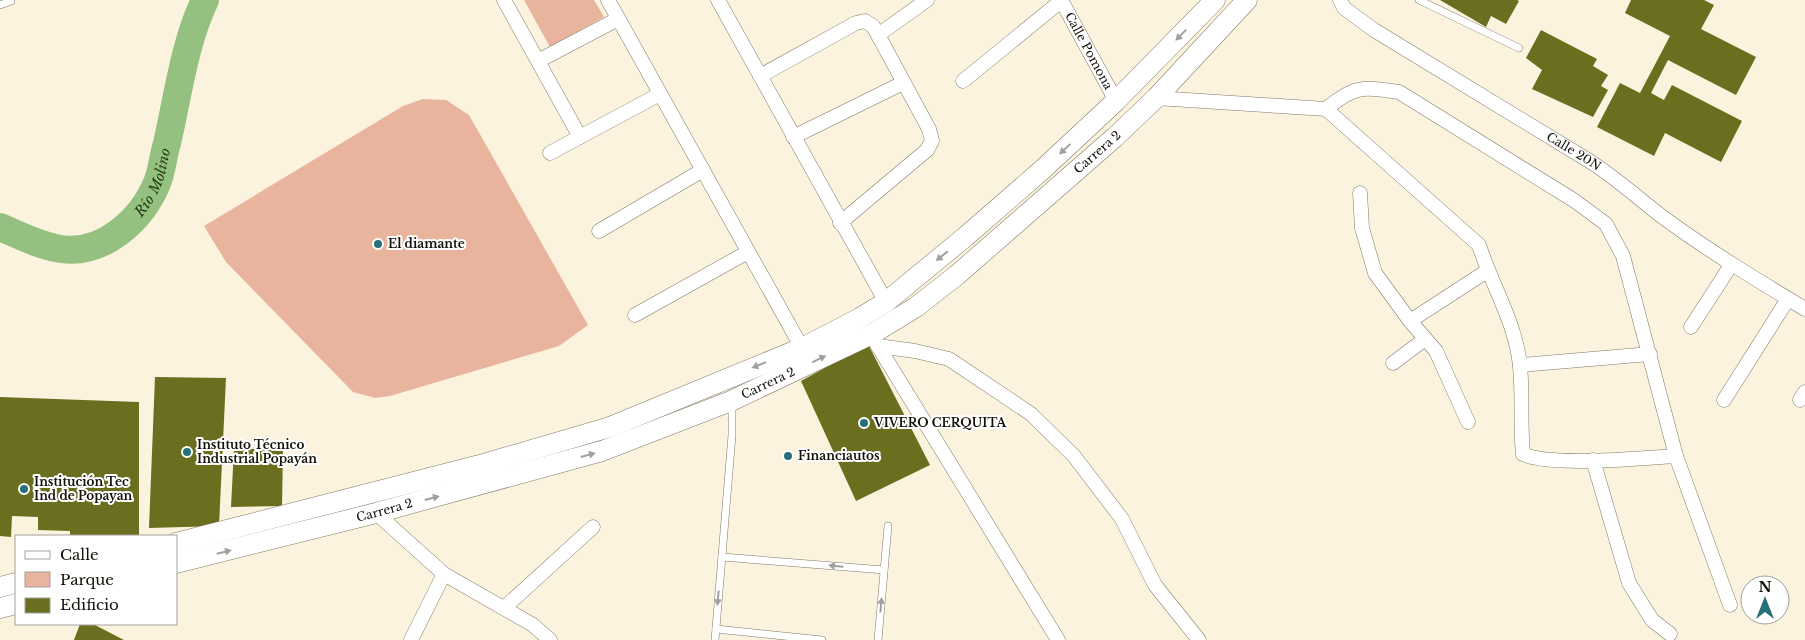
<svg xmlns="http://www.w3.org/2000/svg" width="1805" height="640" font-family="'Libre Baskerville',serif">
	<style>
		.green { fill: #e9b49e }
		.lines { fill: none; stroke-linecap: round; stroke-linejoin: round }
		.river { stroke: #95c180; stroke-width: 28 }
		.building { fill: #6a6f20 }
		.service-casing { stroke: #807967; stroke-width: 8 }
		.minor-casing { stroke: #807967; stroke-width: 15 }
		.secondary-casing { stroke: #807967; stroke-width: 21 }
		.service { stroke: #fff; stroke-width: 7 }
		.minor { stroke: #fff; stroke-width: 14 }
		.secondary { stroke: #fff; stroke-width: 20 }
		.oneway { fill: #a1a09d }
		.poi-dot { fill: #267078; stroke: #fff; stroke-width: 2 }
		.labels { text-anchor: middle; stroke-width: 4; stroke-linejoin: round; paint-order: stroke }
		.street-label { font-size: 12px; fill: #14110a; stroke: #fff }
		.poi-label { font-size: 12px; font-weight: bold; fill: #14110a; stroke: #fff; text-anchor: start }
		.water-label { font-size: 14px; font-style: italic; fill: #1f3b0e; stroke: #fff }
	</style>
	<rect width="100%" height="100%" fill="#fbf3de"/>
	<!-- green -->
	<g class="green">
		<polygon points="524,0 594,0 604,17 550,47"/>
		<polygon points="423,99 446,100 469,115 588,325 559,346 390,396 375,398 353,392 226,262 204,226 403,106"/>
	</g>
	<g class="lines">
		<!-- river -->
		<path class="river" id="s1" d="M 0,227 C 19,235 40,246 61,249 C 103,255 141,221 157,183 C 162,171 163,156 167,143 C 178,96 184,44 205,0"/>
	</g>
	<!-- building -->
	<g class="building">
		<polygon points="1440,0 1517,0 1519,1 1506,24 1491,16 1486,27"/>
		<polygon points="1631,0 1704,0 1714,5 1701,29 1756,57 1736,95 1668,60 1651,93 1664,100 1672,85 1742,121 1721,162 1665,133 1654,156 1597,127 1620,83 1640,93 1670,36 1625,13"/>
		<polygon points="1541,30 1597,59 1593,66 1608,75 1601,86 1608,90 1593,117 1532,89 1542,70 1526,58"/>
		<polygon points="868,344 930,465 856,501 801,381"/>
		<polygon points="155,377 226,378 219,526 149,528"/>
		<polygon points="0,397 139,402 139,536 70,536 70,531 38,530 38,517 12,516 11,537 0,536"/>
		<polygon points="234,448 283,450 282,506 231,507"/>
		<polygon points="80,624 93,624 124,640 74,640"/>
	</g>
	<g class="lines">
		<defs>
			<g id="service">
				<polyline points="1419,0 1519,48"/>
				<polyline points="0,5 11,1"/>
				<polyline points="722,557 884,570"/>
				<polyline points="716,629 822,640"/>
				<polyline points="715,640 732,435 732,404"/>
				<polyline points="878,640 888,526"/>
			</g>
			<g id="minor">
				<polyline points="504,0 580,137"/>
				<polyline points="608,0 802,348"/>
				<polyline points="718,0 886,302"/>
				<path id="s2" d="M 1061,0 L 1116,101"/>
				<path id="s3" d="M 1340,0 L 1344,8 L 1374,30 L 1591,162 C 1617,179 1639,199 1664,218 C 1709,251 1757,280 1805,309"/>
				<polyline points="878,35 927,0"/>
				<polyline points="538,61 618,19"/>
				<polyline points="760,76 856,23 865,21 873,26 878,35 929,129 932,141 927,150 840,223"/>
				<polyline points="963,81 1061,1"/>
				<path d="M 1156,98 L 1326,109 L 1479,245 C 1492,286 1516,323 1520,366 C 1523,395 1520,425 1523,454 C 1551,467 1642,458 1676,456"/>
				<path d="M 1326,109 C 1355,85 1362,87 1399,92 L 1575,201 L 1606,224 L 1623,256 L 1676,456 L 1730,605"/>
				<polyline points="793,137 903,83"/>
				<polyline points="550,153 660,94"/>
				<polyline points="1360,193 1362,228 1375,273 1410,321 1436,351 1468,422"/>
				<polyline points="599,231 703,170"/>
				<polyline points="635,315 748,252"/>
				<polyline points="1410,321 1487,271"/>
				<polyline points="1691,327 1731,265"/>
				<polyline points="872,334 878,346 915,351 949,359 1031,414 1074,456 1122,519 1155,585 1199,640"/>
				<polyline points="878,346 1058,640"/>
				<polyline points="1393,363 1425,339"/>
				<polyline points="1520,365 1650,354"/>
				<polyline points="1724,400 1788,299"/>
				<polyline points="1800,400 1805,392"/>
				<polyline points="1593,460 1629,583 1652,620 1670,634"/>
				<polyline points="376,513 444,574 533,625 550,640"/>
				<polyline points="504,608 593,527"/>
				<polyline points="411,640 444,574"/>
			</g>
			<g id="secondary">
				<polyline points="176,543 480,465 610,427 802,348 860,318 886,302 965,237 1042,170 1116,101 1215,0"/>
				<path id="s4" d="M 176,563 L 376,513 L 602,451 L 731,401 L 872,334 L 916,307 L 957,275 L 1115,137 L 1156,98 L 1247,0"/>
				<polyline points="0,587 16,583"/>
				<polyline points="0,608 16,604"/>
			</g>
		</defs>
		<!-- service casing -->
		<use href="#service" class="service-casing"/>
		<!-- minor casing -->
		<use href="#minor" class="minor-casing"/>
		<!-- secondary casing -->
		<use href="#secondary" class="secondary-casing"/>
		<!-- service -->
		<use href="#service" class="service"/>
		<!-- minor -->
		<use href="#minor" class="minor"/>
		<!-- secondary -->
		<use href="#secondary" class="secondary"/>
	</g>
	<!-- one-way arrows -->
	<defs><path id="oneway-solid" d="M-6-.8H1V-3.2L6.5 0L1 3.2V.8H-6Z" transform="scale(1.25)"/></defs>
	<g class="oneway">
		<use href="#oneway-solid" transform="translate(1181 35) rotate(134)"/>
		<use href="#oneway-solid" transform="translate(1065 149) rotate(137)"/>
		<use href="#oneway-solid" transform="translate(942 256) rotate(141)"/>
		<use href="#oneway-solid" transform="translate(819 359) rotate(-26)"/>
		<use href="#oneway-solid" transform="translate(759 365) rotate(158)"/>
		<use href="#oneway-solid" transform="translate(588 455) rotate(-15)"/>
		<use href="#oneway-solid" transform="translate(432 498) rotate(-15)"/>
		<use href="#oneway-solid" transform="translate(224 552) rotate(-14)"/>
		<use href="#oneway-solid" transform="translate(836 566) rotate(-175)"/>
		<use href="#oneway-solid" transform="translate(718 598) rotate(95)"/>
		<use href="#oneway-solid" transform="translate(881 605) rotate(-85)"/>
	</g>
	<!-- markers -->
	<g class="poi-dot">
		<circle cx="378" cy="244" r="5"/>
		<circle cx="864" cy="423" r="5"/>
		<circle cx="187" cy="452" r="5"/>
		<circle cx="788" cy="456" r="5"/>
		<circle cx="24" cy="489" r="5"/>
	</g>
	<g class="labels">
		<!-- street labels -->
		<g class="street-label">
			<text dy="4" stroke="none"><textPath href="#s2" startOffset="58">Calle Pomona</textPath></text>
			<text dy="4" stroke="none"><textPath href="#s3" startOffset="280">Calle 20N</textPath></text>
			<text dy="4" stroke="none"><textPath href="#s4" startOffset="1025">Carrera 2</textPath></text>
			<text dy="4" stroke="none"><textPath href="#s4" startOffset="620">Carrera 2</textPath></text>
			<text dy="4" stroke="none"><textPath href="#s4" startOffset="215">Carrera 2</textPath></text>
		</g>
		<!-- poi labels -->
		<g class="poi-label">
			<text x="388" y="248">El diamante</text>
			<text x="874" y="427">VIVERO CERQUITA</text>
			<text x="197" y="449">Instituto Técnico<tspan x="197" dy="14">Industrial Popayán</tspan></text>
			<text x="798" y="460">Financiautos</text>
			<text x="34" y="486">Institución Tec<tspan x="34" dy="14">Ind de Popayan</tspan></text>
		</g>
		<!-- water labels -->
		<g class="water-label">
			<text dy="5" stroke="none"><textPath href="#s1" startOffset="189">Río Molino</textPath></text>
		</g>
	</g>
	<!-- legend -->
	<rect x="15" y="535" width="162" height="90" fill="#ffffff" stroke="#a1a09d"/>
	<rect x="25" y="551" width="25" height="8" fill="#ffffff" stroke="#a1a09d"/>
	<text x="60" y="560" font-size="15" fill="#14110a">Calle</text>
	<rect x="25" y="572" width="25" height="15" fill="#e9b49e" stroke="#a1a09d"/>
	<text x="60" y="585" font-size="15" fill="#14110a">Parque</text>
	<rect x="25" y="598" width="25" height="15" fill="#6a6f20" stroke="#a1a09d"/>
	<text x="60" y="610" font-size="15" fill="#14110a">Edificio</text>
	<!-- north arrow -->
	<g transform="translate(1765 600)"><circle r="24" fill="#ffffff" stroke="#a1a09d"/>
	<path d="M0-4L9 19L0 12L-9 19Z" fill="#267078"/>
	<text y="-8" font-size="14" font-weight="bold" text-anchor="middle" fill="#14110a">N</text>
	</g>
</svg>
